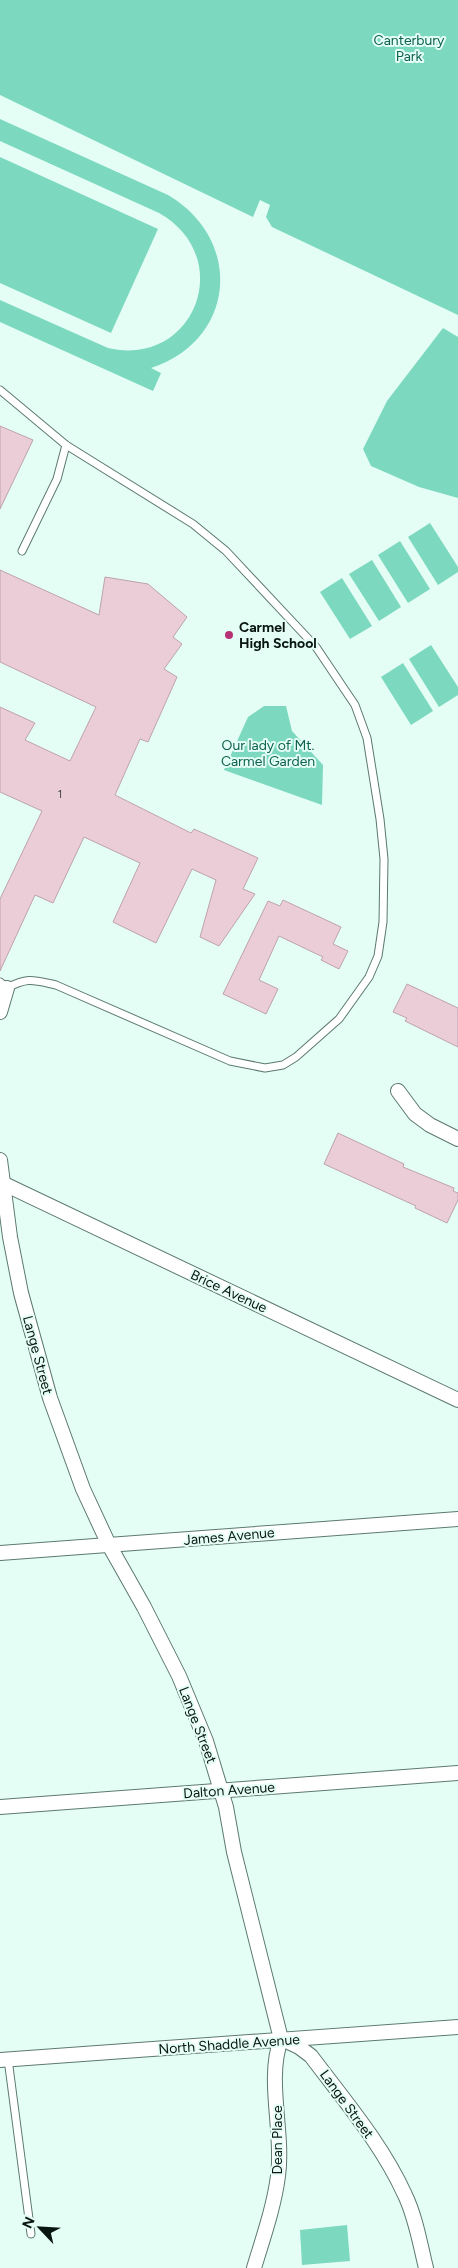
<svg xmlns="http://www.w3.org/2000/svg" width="458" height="2268" font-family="Figtree,sans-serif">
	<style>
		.green { fill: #7cd9bf }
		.building { fill: #eacdd7; stroke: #bea2ac }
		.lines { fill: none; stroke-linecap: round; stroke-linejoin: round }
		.lane-casing { stroke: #5c7970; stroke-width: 9 }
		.street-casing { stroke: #5c7970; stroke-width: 16 }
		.lane { stroke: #fff; stroke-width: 7 }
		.street { stroke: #fff; stroke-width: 14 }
		.poi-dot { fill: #b63074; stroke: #e4fef5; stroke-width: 2 }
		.labels { text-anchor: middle; stroke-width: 4; stroke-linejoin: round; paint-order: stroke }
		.number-label { font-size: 11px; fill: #414342 }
		.park-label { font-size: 14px; fill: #0f6150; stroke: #e4fef5 }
		.poi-label { font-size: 14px; font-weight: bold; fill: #091511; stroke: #e4fef5; text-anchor: start }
		.street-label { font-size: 14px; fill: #091511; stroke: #e4fef5 }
	</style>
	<rect width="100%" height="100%" fill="#e4fef5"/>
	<!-- green -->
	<g class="green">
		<polygon points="0,0 458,0 458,315 272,227 266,217 270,205 260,200 253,217 0,95"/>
		<path d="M 0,119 L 168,195 C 244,240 236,340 151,368 L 161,373 L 153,391 L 0,322 L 0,300 L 108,348 C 195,368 237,257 159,213 L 0,141 Z"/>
		<polygon points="0,157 158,229 111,333 0,283"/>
		<polygon points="443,328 458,337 458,498 419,487 371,466 363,449 387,401"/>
		<polygon points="430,523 458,567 458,572 438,585 408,537"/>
		<polygon points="400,541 430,589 408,603 378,555"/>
		<polygon points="372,560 401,607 379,621 349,574"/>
		<polygon points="342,578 372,626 350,639 320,592"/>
		<polygon points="431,645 458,687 458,695 439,707 409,659"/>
		<polygon points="403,663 433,711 411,725 381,677"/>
		<polygon points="264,706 286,706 292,731 323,765 322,805 224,770 248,717"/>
		<polygon points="347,2225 350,2261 302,2265 300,2230"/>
	</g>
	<!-- building -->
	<g class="building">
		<polygon points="0,426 33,440 0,509"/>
		<polygon points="0,570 99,615 105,577 148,584 187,617 173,637 182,644 164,669 177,677 148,742 140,739 115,795 191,833 194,829 258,858 243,889 255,894 219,946 200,937 216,880 192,869 156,943 113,922 140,863 84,837 53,903 35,895 0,971 0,899 42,811 0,792 0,707 35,723 25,740 70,761 96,707 0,662"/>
		<polygon points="283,900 341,927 333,944 348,951 339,969 321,960 323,957 279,936 259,980 278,989 266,1014 223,994 268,901 280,906"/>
		<polygon points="407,984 458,1008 458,1047 405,1021 407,1018 393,1012"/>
		<polygon points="338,1133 404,1164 403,1167 454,1188 453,1191 458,1193 458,1200 447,1223 415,1208 416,1206 324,1164"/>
	</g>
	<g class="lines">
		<defs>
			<g id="lane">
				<path d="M 0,390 L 66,445 L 193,524 L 226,551 L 316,647 L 355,705 L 367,738 L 380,819 L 384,859 L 383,922 L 378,956 L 369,977 L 339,1019 L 296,1057 L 283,1065 L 265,1068 L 230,1061 L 56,985 C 33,980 28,977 7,988 L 0,982"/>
				<polyline points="22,551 57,479 66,445"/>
				<polyline points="8,2059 31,2234"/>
			</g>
			<g id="street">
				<polyline points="0,1012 7,988"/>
				<polyline points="398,1091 415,1114 430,1125 458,1139"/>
				<polyline points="0,1160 10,1237 21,1293 50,1398 83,1489 109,1545 144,1607 179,1676 206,1741 226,1807 234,1852 281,2039"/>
				<polyline points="0,1182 458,1400"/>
				<polyline points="0,1553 458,1519"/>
				<polyline points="0,1807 458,1773"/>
				<path d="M 284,2040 L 299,2047 L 311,2056 C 344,2100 382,2144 405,2195 C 416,2218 420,2244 426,2268"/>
				<polyline points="0,2060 458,2027"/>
				<path d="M 254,2268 C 263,2238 274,2207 278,2176 C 284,2132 266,2080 281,2039"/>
			</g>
		</defs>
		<!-- lane casing -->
		<use href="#lane" class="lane-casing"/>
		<!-- street casing -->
		<use href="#street" class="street-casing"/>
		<!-- lane -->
		<use href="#lane" class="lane"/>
		<!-- street -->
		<use href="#street" class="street"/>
	</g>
	<!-- markers -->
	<circle class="poi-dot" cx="229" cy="635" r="5"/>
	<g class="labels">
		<!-- number labels -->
		<g class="number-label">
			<text x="60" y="798">1</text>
		</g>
		<!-- park labels -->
		<g class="park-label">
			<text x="409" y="45">Canterbury<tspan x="409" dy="16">Park</tspan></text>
			<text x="268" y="750">Our lady of Mt.<tspan x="268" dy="16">Carmel Garden</tspan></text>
		</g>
		<!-- poi labels -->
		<g class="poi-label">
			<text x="239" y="632">Carmel<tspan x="239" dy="16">High School</tspan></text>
		</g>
		<!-- street labels -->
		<g class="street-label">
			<text transform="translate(229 1291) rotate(25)" y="5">Brice Avenue</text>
			<text transform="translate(38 1355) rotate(75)" y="5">Lange Street</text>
			<text transform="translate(229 1536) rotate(-5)" y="5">James Avenue</text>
			<text transform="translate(198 1725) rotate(69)" y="5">Lange Street</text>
			<text transform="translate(229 1790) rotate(-4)" y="5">Dalton Avenue</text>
			<text transform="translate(229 2044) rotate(-4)" y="5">North Shaddle Avenue</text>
			<text transform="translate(347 2104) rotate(54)" y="5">Lange Street</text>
			<text transform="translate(277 2140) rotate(-90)" y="5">Dean Place</text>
		</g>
	</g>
	<!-- north arrow -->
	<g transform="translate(40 2228) rotate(295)" stroke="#e4fef5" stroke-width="4" paint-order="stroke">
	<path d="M0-4L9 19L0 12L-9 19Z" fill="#091511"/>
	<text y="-8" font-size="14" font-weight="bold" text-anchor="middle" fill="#091511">N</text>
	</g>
</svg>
